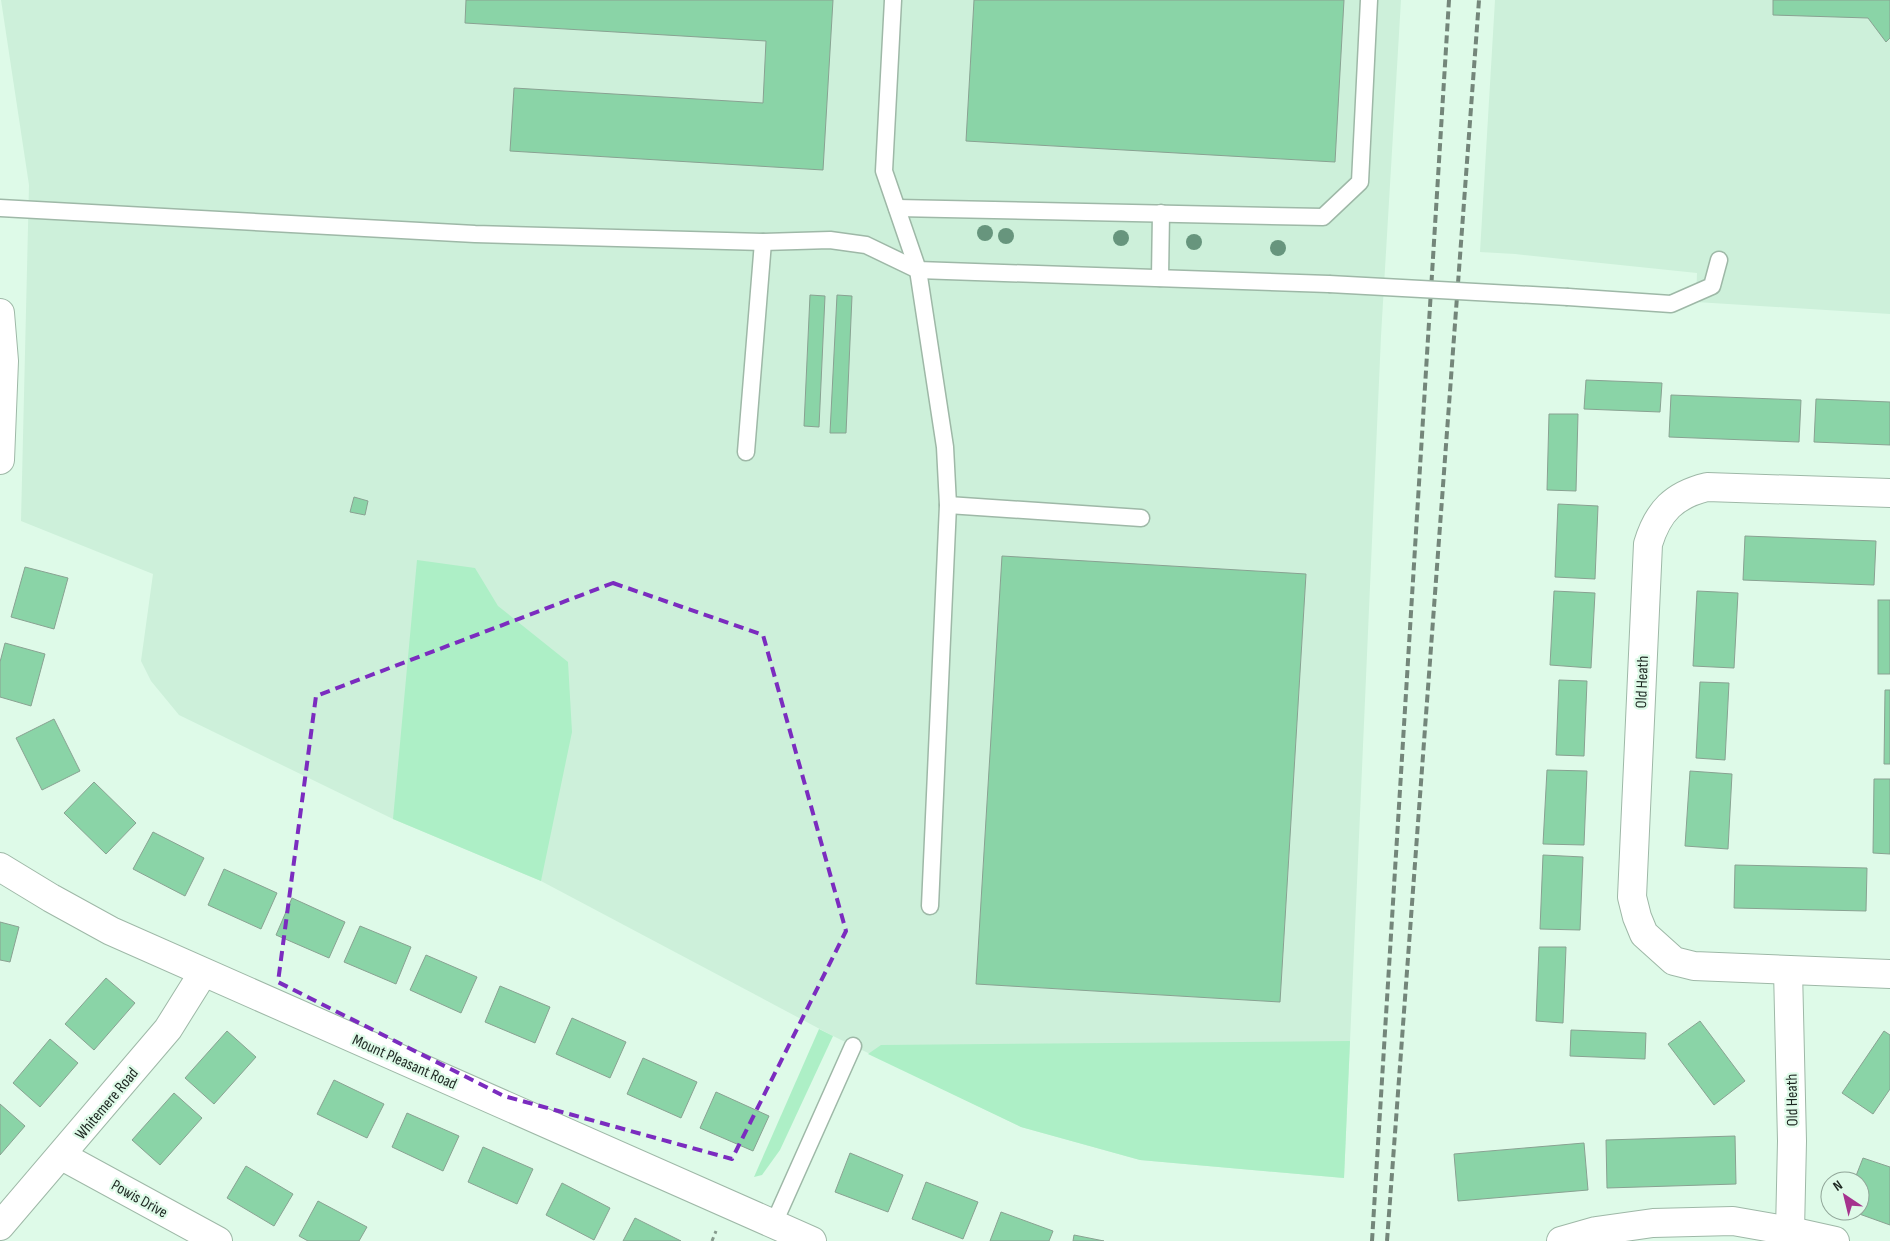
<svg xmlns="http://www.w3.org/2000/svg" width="1890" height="1241" font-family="'Sofia Sans Condensed',sans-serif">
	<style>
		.built { fill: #cdf0da }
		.green { fill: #adefc6 }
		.building { fill: #8ad4a7; stroke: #89a292 }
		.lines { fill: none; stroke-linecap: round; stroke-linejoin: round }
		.service-casing { stroke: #9eb8a7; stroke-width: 19 }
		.minor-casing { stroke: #9eb8a7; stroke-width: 30 }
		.tertiary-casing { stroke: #9eb8a7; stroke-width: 30 }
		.path { stroke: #869a8d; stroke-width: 3; stroke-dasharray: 4 4; stroke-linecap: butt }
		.service { stroke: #fff; stroke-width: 16 }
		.minor { stroke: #fff; stroke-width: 28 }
		.tertiary { stroke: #fff; stroke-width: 28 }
		.rail { stroke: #74867a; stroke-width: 4; stroke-dasharray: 8 4; stroke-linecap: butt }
		.service-bridge-casing { stroke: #9eb8a7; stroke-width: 19; stroke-linecap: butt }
		.service-bridge { stroke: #fff; stroke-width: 16 }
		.tree { fill: #67957d }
		.marked { fill: none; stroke: #7b2cbf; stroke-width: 4; stroke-dasharray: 10 6; stroke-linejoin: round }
		.labels { text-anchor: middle; stroke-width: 4.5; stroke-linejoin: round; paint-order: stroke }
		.street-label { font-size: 16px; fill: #1c2620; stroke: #defae8 }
	</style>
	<rect width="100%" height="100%" fill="#defae8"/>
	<!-- built -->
	<g class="built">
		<polygon points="1,0 1401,0 1381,336 1344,1178 1140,1160 1021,1127 833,1036 541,881 393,819 179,715 151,681 141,661 153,574 21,521 29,185"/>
		<polygon points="1495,0 1890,0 1890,314 1696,302 1697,273 1515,254 1480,252"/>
	</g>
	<!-- green -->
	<g class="green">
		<polygon points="417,560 475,568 498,606 568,662 572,732 541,881 393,819"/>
		<polygon points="819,1029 833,1036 780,1150 762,1175 754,1177"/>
		<polygon points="1350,1041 1344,1178 1140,1160 1021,1127 868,1054 881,1045"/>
	</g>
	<!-- building -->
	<g class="building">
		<polygon points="466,0 833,0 823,170 510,151 514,88 763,103 766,41 465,23"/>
		<polygon points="974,0 1344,0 1335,162 966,141"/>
		<polygon points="1773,0 1890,0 1890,38 1886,42 1868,18 1773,15"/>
		<polygon points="810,295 825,296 819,427 804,426"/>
		<polygon points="837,295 852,296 846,433 830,433"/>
		<polygon points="1586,380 1662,383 1660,412 1584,409"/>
		<polygon points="1671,395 1801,400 1799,442 1669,437"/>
		<polygon points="1816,399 1890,402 1890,445 1814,442"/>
		<polygon points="1549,414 1578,414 1576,491 1547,490"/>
		<polygon points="354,497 368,501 365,515 350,512"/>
		<polygon points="1558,504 1598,506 1595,579 1555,577"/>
		<polygon points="1745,536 1876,541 1874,585 1743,580"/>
		<polygon points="1002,556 1306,574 1280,1002 976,984"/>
		<polygon points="25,567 68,578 54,629 11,617"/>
		<polygon points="1554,591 1595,593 1591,668 1550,665"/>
		<polygon points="1697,591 1738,593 1734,668 1693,666"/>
		<rect x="1878" y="600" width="12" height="74"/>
		<polygon points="5,643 45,654 31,706 0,697 0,662"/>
		<polygon points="1559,680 1587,681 1584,756 1556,755"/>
		<polygon points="1700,682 1729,683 1725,760 1696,758"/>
		<polygon points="1885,690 1890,690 1890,764 1884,764"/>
		<polygon points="54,719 80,771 42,790 16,738"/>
		<polygon points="1547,770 1587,771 1584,845 1543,844"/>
		<polygon points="1690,771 1732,774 1728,849 1685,846"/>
		<polygon points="1874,779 1890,779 1890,854 1873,853"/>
		<polygon points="94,782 136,823 106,854 64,813"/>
		<polygon points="153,832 204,858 185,896 133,869"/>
		<polygon points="1543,855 1583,857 1580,930 1540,929"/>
		<polygon points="1735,865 1867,868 1866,911 1734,908"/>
		<polygon points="224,869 277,893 261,929 208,905"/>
		<polygon points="292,898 345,922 329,958 276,935"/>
		<polygon points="0,922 19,927 10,962 0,960"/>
		<polygon points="360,926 411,947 396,984 344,962"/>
		<polygon points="1539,947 1566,947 1563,1023 1536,1021"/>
		<polygon points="426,955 477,977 461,1013 410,990"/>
		<polygon points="106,978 135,1003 94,1050 65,1024"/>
		<polygon points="500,986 550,1007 535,1043 485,1022"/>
		<polygon points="572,1018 626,1042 610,1078 556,1054"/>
		<polygon points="1700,1021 1745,1081 1714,1105 1668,1044"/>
		<polygon points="1571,1030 1646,1033 1645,1059 1570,1056"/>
		<polygon points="227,1031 256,1057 214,1104 185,1078"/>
		<polygon points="1884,1031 1890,1035 1890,1089 1873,1114 1842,1093"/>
		<polygon points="50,1039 78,1063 40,1107 13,1083"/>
		<polygon points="643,1058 697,1082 681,1118 627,1094"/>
		<polygon points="334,1080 384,1104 367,1138 317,1114"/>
		<polygon points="716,1092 769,1116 753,1151 700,1128"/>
		<polygon points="174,1093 202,1118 160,1165 132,1140"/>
		<polygon points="0,1104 25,1126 0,1155"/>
		<polygon points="407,1113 459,1136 443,1171 392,1147"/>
		<polygon points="1735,1136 1736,1184 1607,1188 1606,1140"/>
		<polygon points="1584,1143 1588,1190 1458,1201 1454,1154"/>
		<polygon points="483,1147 533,1169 517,1204 468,1182"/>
		<polygon points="850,1153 903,1175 888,1212 835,1192"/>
		<polygon points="1863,1158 1890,1167 1890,1225 1851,1211 1860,1211 1860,1181 1854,1181"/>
		<polygon points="246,1166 293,1194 274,1226 227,1198"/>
		<polygon points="926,1182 978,1202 963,1239 912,1219"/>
		<polygon points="562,1183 610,1208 594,1240 546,1215"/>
		<polygon points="318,1201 367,1227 359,1241 308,1241 299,1236"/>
		<polygon points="1001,1212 1053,1231 1049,1241 990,1241"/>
		<polygon points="635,1218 681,1241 623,1241"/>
		<polygon points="1074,1235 1104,1241 1073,1241"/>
	</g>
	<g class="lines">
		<defs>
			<g id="service">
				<polyline points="893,0 884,171 918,270 945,447 948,505 930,906"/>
				<polyline points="0,208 475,234 763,242 830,240 866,245 918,270 1329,284"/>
				<polyline points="897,208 1323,217 1360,182 1369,0"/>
				<polyline points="1160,278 1161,213"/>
				<polyline points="1568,297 1671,304 1712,286 1719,260"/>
				<polyline points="746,452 763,242"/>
				<polyline points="948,505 1141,518"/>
				<polyline points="774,1223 853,1046"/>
			</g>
			<g id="minor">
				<path d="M 1890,493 L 1707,487 C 1674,495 1658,511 1648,544 L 1632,897 L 1637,917 L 1644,934 L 1674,961 L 1694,966 L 1890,974"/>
				<polyline points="1788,970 1792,1141 1790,1231"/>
				<polyline points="62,1156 218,1241"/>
				<polyline points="0,1226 168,1029 203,973"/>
				<polyline points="1561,1241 1596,1231 1653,1223 1733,1221 1790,1231 1835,1241"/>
			</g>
			<g id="tertiary">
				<polyline points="0,313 4,361 0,460"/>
				<polyline points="0,867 51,898 111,931 812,1241"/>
			</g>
		</defs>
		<!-- service casing -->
		<use href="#service" class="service-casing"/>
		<!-- minor casing -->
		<use href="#minor" class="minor-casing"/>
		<!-- tertiary casing -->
		<use href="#tertiary" class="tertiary-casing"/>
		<!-- path -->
		<polyline class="path" points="712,1241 716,1231"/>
		<!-- service -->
		<use href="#service" class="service"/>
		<!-- minor -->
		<use href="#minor" class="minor"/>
		<!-- tertiary -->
		<use href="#tertiary" class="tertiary"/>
		<!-- rail -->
		<g class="rail">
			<polyline points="1372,1241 1449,0"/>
			<polyline points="1387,1241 1479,0"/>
		</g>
		<defs>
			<polyline id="service-bridge" points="1329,284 1568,297"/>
		</defs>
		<!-- service-bridge casing -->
		<use href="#service-bridge" class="service-bridge-casing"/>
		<!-- service-bridge -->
		<use href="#service-bridge" class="service-bridge"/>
	</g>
	<!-- trees -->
	<g class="tree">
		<circle cx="985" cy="233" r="8"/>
		<circle cx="1006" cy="236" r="8"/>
		<circle cx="1121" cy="238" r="8"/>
		<circle cx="1194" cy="242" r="8"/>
		<circle cx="1278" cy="248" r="8"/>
	</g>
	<!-- marked area -->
	<path class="marked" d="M 613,583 L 763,635 L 846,931 L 732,1159 L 504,1096 L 278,982 L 316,696 Z"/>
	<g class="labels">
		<!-- street labels -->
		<g class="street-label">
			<text transform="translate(1641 682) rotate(-88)" y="6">Old Heath</text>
			<text transform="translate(405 1061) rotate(24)" y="6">Mount Pleasant Road</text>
			<text transform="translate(1791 1100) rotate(-91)" y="6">Old Heath</text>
			<text transform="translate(106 1103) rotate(-50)" y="6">Whitemere Road</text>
			<text transform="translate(140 1198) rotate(29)" y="6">Powis Drive</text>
		</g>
	</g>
	<!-- north arrow -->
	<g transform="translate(1845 1196) rotate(325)"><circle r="24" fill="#defae8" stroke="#90a598"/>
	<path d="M0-4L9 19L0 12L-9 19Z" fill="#a5338e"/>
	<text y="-8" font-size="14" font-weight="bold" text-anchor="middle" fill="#1c2620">N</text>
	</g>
</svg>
